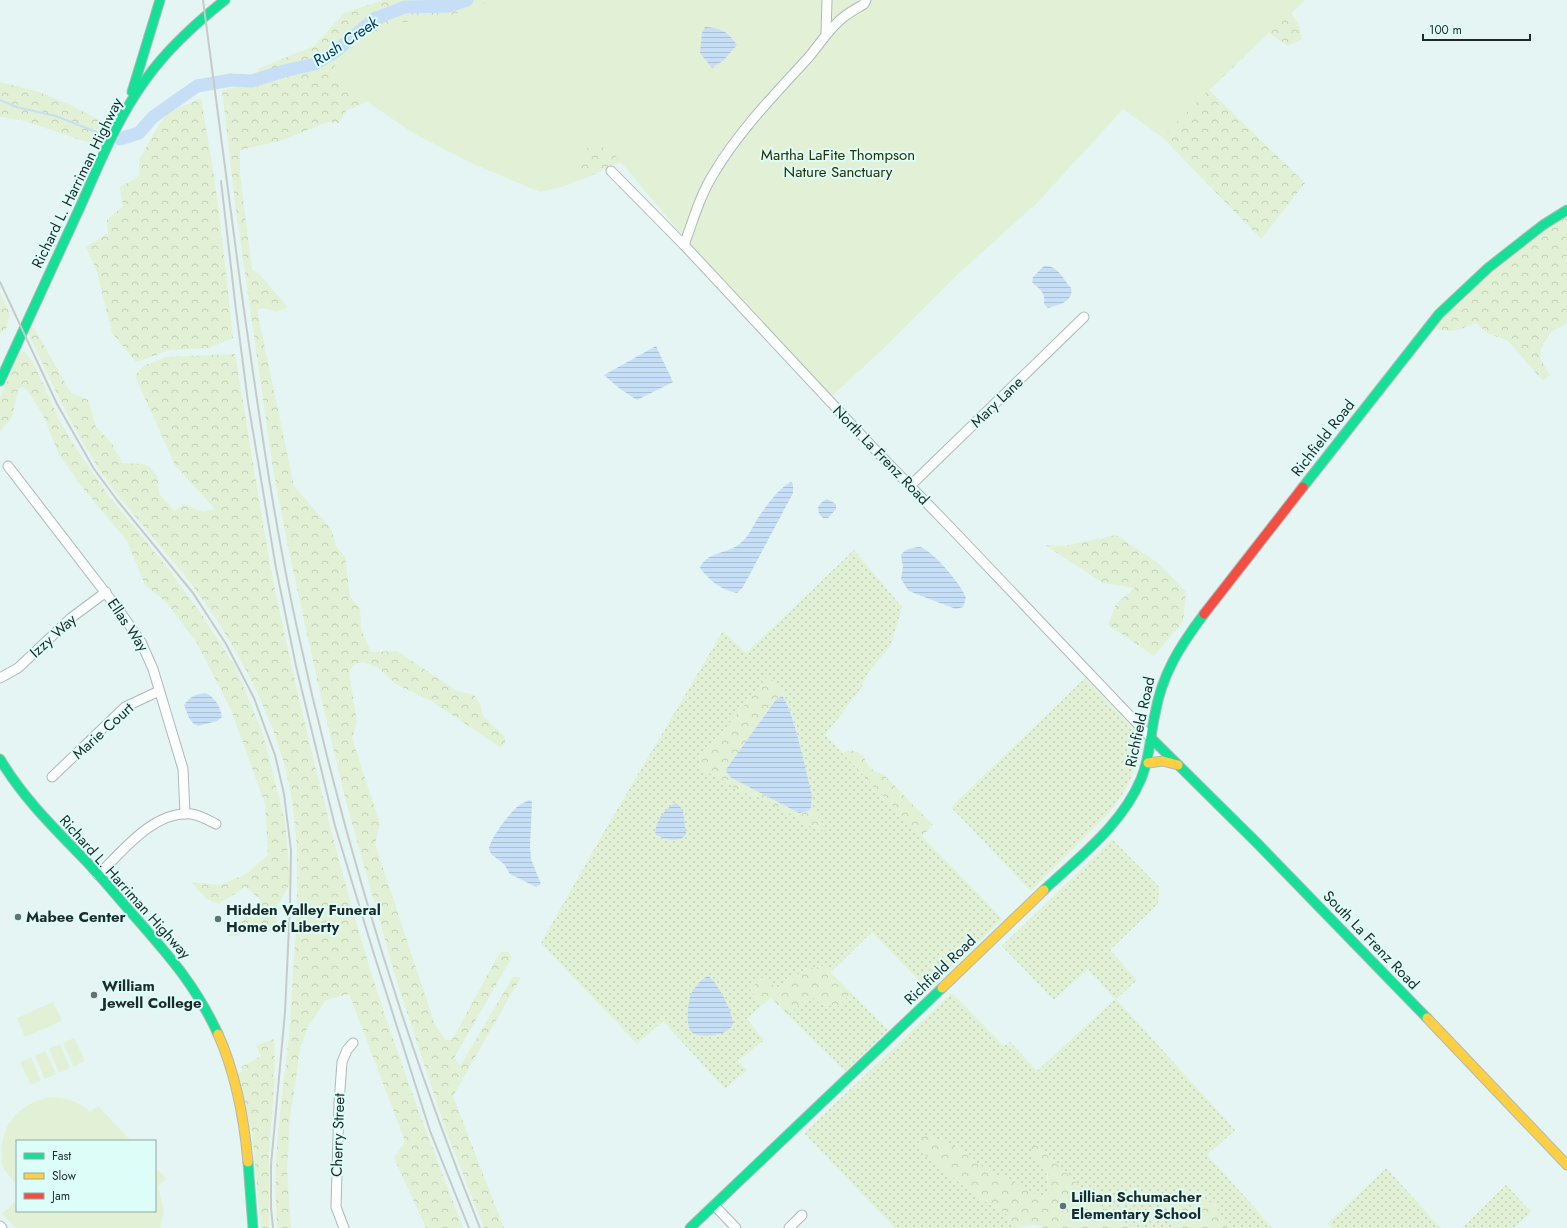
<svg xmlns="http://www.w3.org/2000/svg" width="1567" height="1228" font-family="Jost,sans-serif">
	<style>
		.grass { fill: url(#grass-dots); fill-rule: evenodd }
		.forest { fill: url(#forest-crowns) }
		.green { fill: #e2f1d5 }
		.water { fill: url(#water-rules) }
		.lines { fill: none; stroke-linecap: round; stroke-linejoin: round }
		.stream { stroke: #c7dff6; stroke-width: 2 }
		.river { stroke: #c7dff6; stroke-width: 13 }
		.street-casing { stroke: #adbab9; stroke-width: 11 }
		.fast-casing { stroke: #adbab9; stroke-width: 11 }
		.slow-casing { stroke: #adbab9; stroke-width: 11 }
		.jam-casing { stroke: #adbab9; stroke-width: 11 }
		.street { stroke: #fbfefd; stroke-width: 9 }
		.fast { stroke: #16e098; stroke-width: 9 }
		.slow { stroke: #ffcf43; stroke-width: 9 }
		.jam { stroke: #f24e42; stroke-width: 9 }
		.rail { stroke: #c6cbca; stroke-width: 2 }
		.poi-dot { fill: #637170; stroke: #dcfdf8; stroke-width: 1.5 }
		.labels { text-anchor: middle; stroke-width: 4; stroke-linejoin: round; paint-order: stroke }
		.park-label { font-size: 15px; fill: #293200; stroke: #dcfdf8 }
		.street-label { font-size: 15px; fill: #1e2a29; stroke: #dcfdf8 }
		.poi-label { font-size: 15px; font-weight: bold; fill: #1e2a29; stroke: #dcfdf8; text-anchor: start }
		.water-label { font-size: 16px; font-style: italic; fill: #083667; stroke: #dcfdf8 }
	</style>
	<defs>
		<pattern id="grass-dots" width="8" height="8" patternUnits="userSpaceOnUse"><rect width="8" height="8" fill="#e2f1d5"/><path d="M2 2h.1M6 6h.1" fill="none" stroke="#c1cfb7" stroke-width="1.8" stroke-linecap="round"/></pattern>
		<pattern id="forest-crowns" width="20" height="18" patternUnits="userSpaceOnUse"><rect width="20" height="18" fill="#e2f1d5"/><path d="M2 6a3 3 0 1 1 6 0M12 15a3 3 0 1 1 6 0" fill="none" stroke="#c1cfb7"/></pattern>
		<pattern id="water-rules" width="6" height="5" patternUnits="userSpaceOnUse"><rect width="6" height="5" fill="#c7dff6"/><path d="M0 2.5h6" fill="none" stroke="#aac0d3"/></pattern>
	</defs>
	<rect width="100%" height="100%" fill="#e4f5f3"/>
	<!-- grass -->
	<g class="grass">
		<path d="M 854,550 L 902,607 L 891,645 L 869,671 L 860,690 L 825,735 L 1002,919 L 929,991 L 872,932 L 831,972 L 824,966 L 806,969 L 777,989 L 764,976 L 750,989 L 762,1005 L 747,1019 L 764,1040 L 738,1061 L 747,1070 L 725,1089 L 663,1021 L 637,1044 L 541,943 L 608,825 L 723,631 L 746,653 ZM 768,676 L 785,693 L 782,696 C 794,707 807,776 812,795 L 811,808 L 827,831 L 824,831 L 815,825 L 809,826 L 803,824 L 798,818 L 764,799 L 743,792 L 700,768 L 700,759 Z"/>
		<path d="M 1085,678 L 1136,732 C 1142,742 1140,749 1137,759 C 1131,783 1122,797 1106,816 L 1031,891 L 951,807 Z"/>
		<path d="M 1112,839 L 1159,887 L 1158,904 L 1110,950 L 1137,980 L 1116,999 L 1235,1130 L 1207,1155 L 1273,1228 L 1227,1228 L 1215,1205 L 1199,1202 L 1190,1211 L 1170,1195 L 1162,1210 L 1179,1228 L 1140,1228 L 1121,1224 L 1037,1146 L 1032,1154 C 1048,1169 1048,1173 1048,1194 L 1043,1199 L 1009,1179 L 994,1176 L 957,1148 L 923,1154 L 930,1158 L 973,1194 L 1007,1214 L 1014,1228 L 895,1228 L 804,1133 L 952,993 L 1004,1046 L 1010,1042 L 1037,1071 L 1115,999 L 1088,969 L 1054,1000 L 1002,946 Z"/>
		<polygon points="851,993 888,1030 845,1071 788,1015 810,995 821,1004 837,1007"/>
		<polygon points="1386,1168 1441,1228 1332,1228 1332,1226 1327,1224"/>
		<polygon points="1506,1185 1531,1212 1514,1228 1462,1228"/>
	</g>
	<!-- forest -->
	<g class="forest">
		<polygon points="384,0 818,0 678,230 621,162 588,177 476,165 417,135 370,100 346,111 339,123 328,122 280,141 240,150 240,175 252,270 259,274 288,307 276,312 264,308 257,310 294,486 331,529 336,546 345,557 350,597 360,609 361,629 371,652 397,651 457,691 474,695 480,704 483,716 505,737 505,744 500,747 431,701 396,684 377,667 363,662 353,665 349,673 357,722 352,738 380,824 375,844 435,1025 446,1040 452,1040 500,952 508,952 512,957 454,1058 460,1066 513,977 521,977 453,1096 504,1228 484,1228 446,1131 397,982 346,802 319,688 288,547 273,469 236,211 222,90 245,85 260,68 314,46 344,13"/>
		<polygon points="1055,0 1305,0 1291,13 1299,25 1302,39 1288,46 1269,33 1209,90 1305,183 1261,239 1162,137 1124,108"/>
		<polygon points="0,82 36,91 69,104 103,122 107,130 102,142 99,146 21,120 0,117"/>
		<polygon points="201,98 214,175 225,263 233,338 209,348 170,350 136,362 112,333 97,272 86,247 108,233 107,220 123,206 120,187 140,176 139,160 159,124 168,113"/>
		<path d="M 1567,215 L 1567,323 L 1551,332 L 1541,348 L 1540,358 L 1550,375 L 1543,381 L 1508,341 L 1487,333 L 1475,322 C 1456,333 1453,332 1432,328 L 1489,272 Z"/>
		<polygon points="0,293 10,314 6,329 0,333"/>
		<path d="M 30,328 L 34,328 L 71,393 L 88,400 L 96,427 L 111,442 L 122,463 L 143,464 L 150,467 L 157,476 L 160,495 L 175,511 L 184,504 L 203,512 L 215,509 L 175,465 L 135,376 L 143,366 L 166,357 L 235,354 C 251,445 263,537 283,627 C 309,744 337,861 372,975 C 399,1061 431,1144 463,1228 L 426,1228 L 394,1158 L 405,1141 L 349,994 L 326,1000 L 307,1028 L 300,1049 L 295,1085 L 290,1118 L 287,1171 L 291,1228 L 277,1228 C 276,1207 275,1186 276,1165 C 278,1118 286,1071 290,1024 C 292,996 293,969 295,941 C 299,880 300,816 282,757 C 264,696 228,632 189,581 C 161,545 129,512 103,475 C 73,430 51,381 28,333 Z"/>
		<polygon points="24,351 33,362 59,419 75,447 109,496 170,571 202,615 235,666 263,734 285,822 290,883 276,908 277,928 267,934 249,928 235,936 229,936 227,933 261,900 245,886 238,892 218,904 207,899 191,882 220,885 246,874 268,855 265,804 231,710 197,643 166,602 145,585 127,541 82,487 58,453 45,419 28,391 22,387 18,390 12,417 0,432 0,397 19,354"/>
		<polygon points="1116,535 1158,563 1186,592 1183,622 1154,656 1108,625 1116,604 1135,588 1103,583 1045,545 1064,546"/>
		<polygon points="768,676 785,693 775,701 727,768 726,771 808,811 811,808 828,831 824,831 815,825 809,826 803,824 798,818 764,799 743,792 700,768 700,759"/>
		<path d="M 851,750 L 863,755 C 868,767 870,770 884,775 L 933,825 L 922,836 L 842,753 Z"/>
		<polygon points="824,966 851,993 837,1007 821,1004 810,995 788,1015 771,998 762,1005 750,989 764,976 777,989 806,969"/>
		<polygon points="274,1039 275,1071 273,1075 275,1079 269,1150 269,1228 261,1228 252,1133 238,1076 239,1073 243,1071 241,1067 261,1056 256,1046"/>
		<path d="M 927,1135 L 957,1148 L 994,1175 L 1009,1179 L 1043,1199 L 1048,1194 L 1048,1174 L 1040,1162 L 1032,1154 L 1030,1146 L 1037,1146 L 1121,1224 L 1140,1228 L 1044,1228 C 1029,1220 1028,1228 1014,1228 L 1007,1214 L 973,1194 L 930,1158 L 923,1154 L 917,1146 L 920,1139 Z"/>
		<path d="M 1161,1191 L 1170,1194 L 1190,1211 C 1192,1209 1196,1204 1199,1202 C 1214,1195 1222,1218 1227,1228 L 1179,1228 C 1166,1219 1157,1207 1161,1191 Z"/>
	</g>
	<!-- green -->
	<g class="green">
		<polygon points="492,0 1305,0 1238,61 1162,137 1123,109 1038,202 958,274 884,348 832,396 785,349 690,244 614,154 593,141 577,162 588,177 562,187 540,192 476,165 410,131 353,92 333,68 360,39 397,23 444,18"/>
		<polygon points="53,1002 62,1021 25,1037 17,1018"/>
		<polygon points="74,1038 85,1061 74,1066 63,1043"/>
		<polygon points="60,1044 70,1068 59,1073 49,1049"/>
		<polygon points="45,1051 56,1074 45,1079 35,1056"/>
		<polygon points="31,1057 41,1081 31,1085 20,1062"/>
		<path d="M 49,1097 C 66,1098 78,1100 90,1112 L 98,1106 L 131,1141 L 17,1141 L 17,1185 C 12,1179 5,1172 2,1165 C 1,1162 2,1158 2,1156 C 0,1132 11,1114 32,1103 C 37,1100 43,1099 49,1097 Z"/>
		<polygon points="155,1167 166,1179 158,1187 164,1211 160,1228 16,1228 2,1214 17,1200 17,1211 155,1211"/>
	</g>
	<!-- water -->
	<g class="water">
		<path d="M 705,27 C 723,28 727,32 737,45 L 723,61 L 712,68 L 700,53 L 702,33 Z"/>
		<path d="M 1044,266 C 1058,265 1063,279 1071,288 C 1074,302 1058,305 1048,308 L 1044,304 C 1046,292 1039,289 1032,282 L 1033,277 Z"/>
		<polygon points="656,346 673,382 637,400 619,388 604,375"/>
		<path d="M 791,482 L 793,484 L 793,493 L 743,587 L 737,593 C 721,590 709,580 700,568 C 706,552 726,554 738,545 C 749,538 753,525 760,515 C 767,505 780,487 791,482 Z"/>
		<polygon points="827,499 836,504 836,509 828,518 823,518 819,514 818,507 822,502"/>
		<path d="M 920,547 C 933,551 962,585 966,598 L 963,607 L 956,609 L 916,594 L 908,590 L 901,579 L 903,567 L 901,555 C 906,548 912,548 920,547 Z"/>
		<path d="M 206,693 C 216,699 220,706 222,717 L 217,721 L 198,726 L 194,724 L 189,718 L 184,705 C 190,696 196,694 206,693 Z"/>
		<path d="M 782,696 C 793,707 807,776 812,795 L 811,808 L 808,811 L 799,813 L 730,777 L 726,771 L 727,768 L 775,701 Z"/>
		<path d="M 529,800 L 532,801 L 530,848 L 531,859 L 541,884 L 536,887 L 510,874 L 504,864 L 491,854 L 489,849 C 489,841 507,817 513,811 C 517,806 523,803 529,800 Z"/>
		<path d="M 677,803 L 683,811 L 686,833 C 683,844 664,839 656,835 C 652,825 667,805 677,803 Z"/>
		<path d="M 708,976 C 718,982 732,1012 733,1023 C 732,1026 731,1028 728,1030 C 721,1036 695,1039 690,1030 C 686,1023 688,1001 691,994 C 695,987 701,979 708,976 Z"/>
	</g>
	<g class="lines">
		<!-- stream -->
		<polyline class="stream" points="0,100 16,107 56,116 104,135"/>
		<!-- river -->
		<polyline class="river" points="120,139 139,133 153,117 197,86 231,80 252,81 284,71 315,64 336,51 374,19 405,7 449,6 467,0"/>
		<defs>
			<g id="street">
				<polyline points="826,33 827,0"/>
				<polyline points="611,171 684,245 881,456 951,528 1151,738"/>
				<path d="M 684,245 C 693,221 700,195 714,173 C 739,131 775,94 808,58 C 819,45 827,32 839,21 C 846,14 856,9 864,4 L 866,0"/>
				<polyline points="8,466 121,613 141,642 153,669 183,769 185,814"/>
				<polyline points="910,486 1084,317"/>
				<polyline points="0,678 18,668 71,618 106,592"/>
				<polyline points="52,777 125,707 159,691"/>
				<path d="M 98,875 C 123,851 153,811 191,814 C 200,815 208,820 216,824"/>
				<polyline points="714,1205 736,1228"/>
				<polyline points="0,1226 2,1228"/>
				<polyline points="344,1228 336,1207 339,1103 342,1062 347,1050 353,1043"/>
				<polyline points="789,1228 802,1215"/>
			</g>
			<g id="fast">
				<polyline points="132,92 160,0"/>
				<path d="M 0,381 C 27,322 54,264 81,205 C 100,162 118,117 146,79 C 168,48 196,23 225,0"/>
				<polyline points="1303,487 1439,314 1488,268 1543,225 1567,210"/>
				<polyline points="1151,738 1257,843 1427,1018"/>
				<path d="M 0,759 C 23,798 54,828 86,861 C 103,879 119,899 136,918 C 170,957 196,986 218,1034"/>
				<path d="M 1044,890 C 1079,857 1122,825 1141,779 C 1150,758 1150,736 1155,714 C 1162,674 1180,646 1204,614"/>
				<polyline points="248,1162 253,1228"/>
				<polyline points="690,1228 942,988"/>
			</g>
			<g id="slow">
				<polyline points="1148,763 1163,761 1178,765"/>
				<polyline points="942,988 1044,890"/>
				<polyline points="1427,1018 1567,1165"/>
				<path d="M 218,1034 C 236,1074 244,1118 248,1162"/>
			</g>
			<polyline id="jam" points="1204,614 1303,487"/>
		</defs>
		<!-- street casing -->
		<use href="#street" class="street-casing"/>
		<!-- fast casing -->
		<use href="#fast" class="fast-casing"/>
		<!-- slow casing -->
		<use href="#slow" class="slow-casing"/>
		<!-- jam casing -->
		<use href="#jam" class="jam-casing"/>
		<!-- street -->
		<use href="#street" class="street"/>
		<!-- fast -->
		<use href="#fast" class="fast"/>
		<!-- slow -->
		<use href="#slow" class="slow"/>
		<!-- jam -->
		<use href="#jam" class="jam"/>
		<!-- rail -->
		<g class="rail">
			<path d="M 203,0 C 216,99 229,197 242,296 C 258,407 273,518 297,628 C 341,832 402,1034 480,1228"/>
			<polyline points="221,181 236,310 248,402 276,568 296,666 335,826 373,951 430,1131 469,1228"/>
			<polyline points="0,282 57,404 94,469 117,500 193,593 226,644 254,698 275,755 284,794 291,850 290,905 285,1012 271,1165 271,1208 273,1228"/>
		</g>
	</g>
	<!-- markers -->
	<g class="poi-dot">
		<circle cx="18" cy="917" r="4"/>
		<circle cx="218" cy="919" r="4"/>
		<circle cx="94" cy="995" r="4"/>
		<circle cx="1063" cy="1206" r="4"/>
	</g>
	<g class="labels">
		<!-- park labels -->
		<g class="park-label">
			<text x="838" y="160">Martha LaFite Thompson<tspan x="838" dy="17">Nature Sanctuary</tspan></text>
		</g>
		<!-- street labels -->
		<g class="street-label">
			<text transform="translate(77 183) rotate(-64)" y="5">Richard L. Harriman Highway</text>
			<text transform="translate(997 402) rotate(-44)" y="5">Mary Lane</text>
			<text transform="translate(1323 438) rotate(-52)" y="5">Richfield Road</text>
			<text transform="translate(881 455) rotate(46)" y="5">North La Frenz Road</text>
			<text transform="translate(128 625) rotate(56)" y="5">Ellas Way</text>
			<text transform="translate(53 636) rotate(-42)" y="5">Izzy Way</text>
			<text transform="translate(1140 722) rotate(-78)" y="5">Richfield Road</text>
			<text transform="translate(103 731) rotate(-42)" y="5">Marie Court</text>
			<text transform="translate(125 887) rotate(48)" y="5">Richard L. Harriman Highway</text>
			<text transform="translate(1371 940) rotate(46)" y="5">South La Frenz Road</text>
			<text transform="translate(940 970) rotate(-44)" y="5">Richfield Road</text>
			<text transform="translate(338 1135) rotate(-88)" y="5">Cherry Street</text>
		</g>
		<!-- poi labels -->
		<g class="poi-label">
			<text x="226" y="915">Hidden Valley Funeral<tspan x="226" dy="17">Home of Liberty</tspan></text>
			<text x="26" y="922">Mabee Center</text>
			<text x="102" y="991">William<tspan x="102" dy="17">Jewell College</tspan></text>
			<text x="1071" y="1202">Lillian Schumacher<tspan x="1071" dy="17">Elementary School</tspan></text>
		</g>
		<!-- water labels -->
		<g class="water-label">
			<text transform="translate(345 41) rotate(-34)" y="6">Rush Creek</text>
		</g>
	</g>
	<!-- legend -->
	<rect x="16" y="1140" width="140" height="72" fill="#dcfdf8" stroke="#90a9a5"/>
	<rect x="24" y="1153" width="20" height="6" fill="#16e098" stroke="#90a9a5"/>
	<text x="52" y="1160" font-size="12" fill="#1e2a29">Fast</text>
	<rect x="24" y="1173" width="20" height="6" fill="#ffcf43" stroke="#90a9a5"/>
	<text x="52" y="1180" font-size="12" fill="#1e2a29">Slow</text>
	<rect x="24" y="1193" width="20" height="6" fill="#f24e42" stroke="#90a9a5"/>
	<text x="52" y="1200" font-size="12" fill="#1e2a29">Jam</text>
	<!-- scale -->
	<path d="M1423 34v6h107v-6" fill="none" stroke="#1e2a29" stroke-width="2"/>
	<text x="1429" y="34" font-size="12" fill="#1e2a29" stroke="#dcfdf8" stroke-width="3" paint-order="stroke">100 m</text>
</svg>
